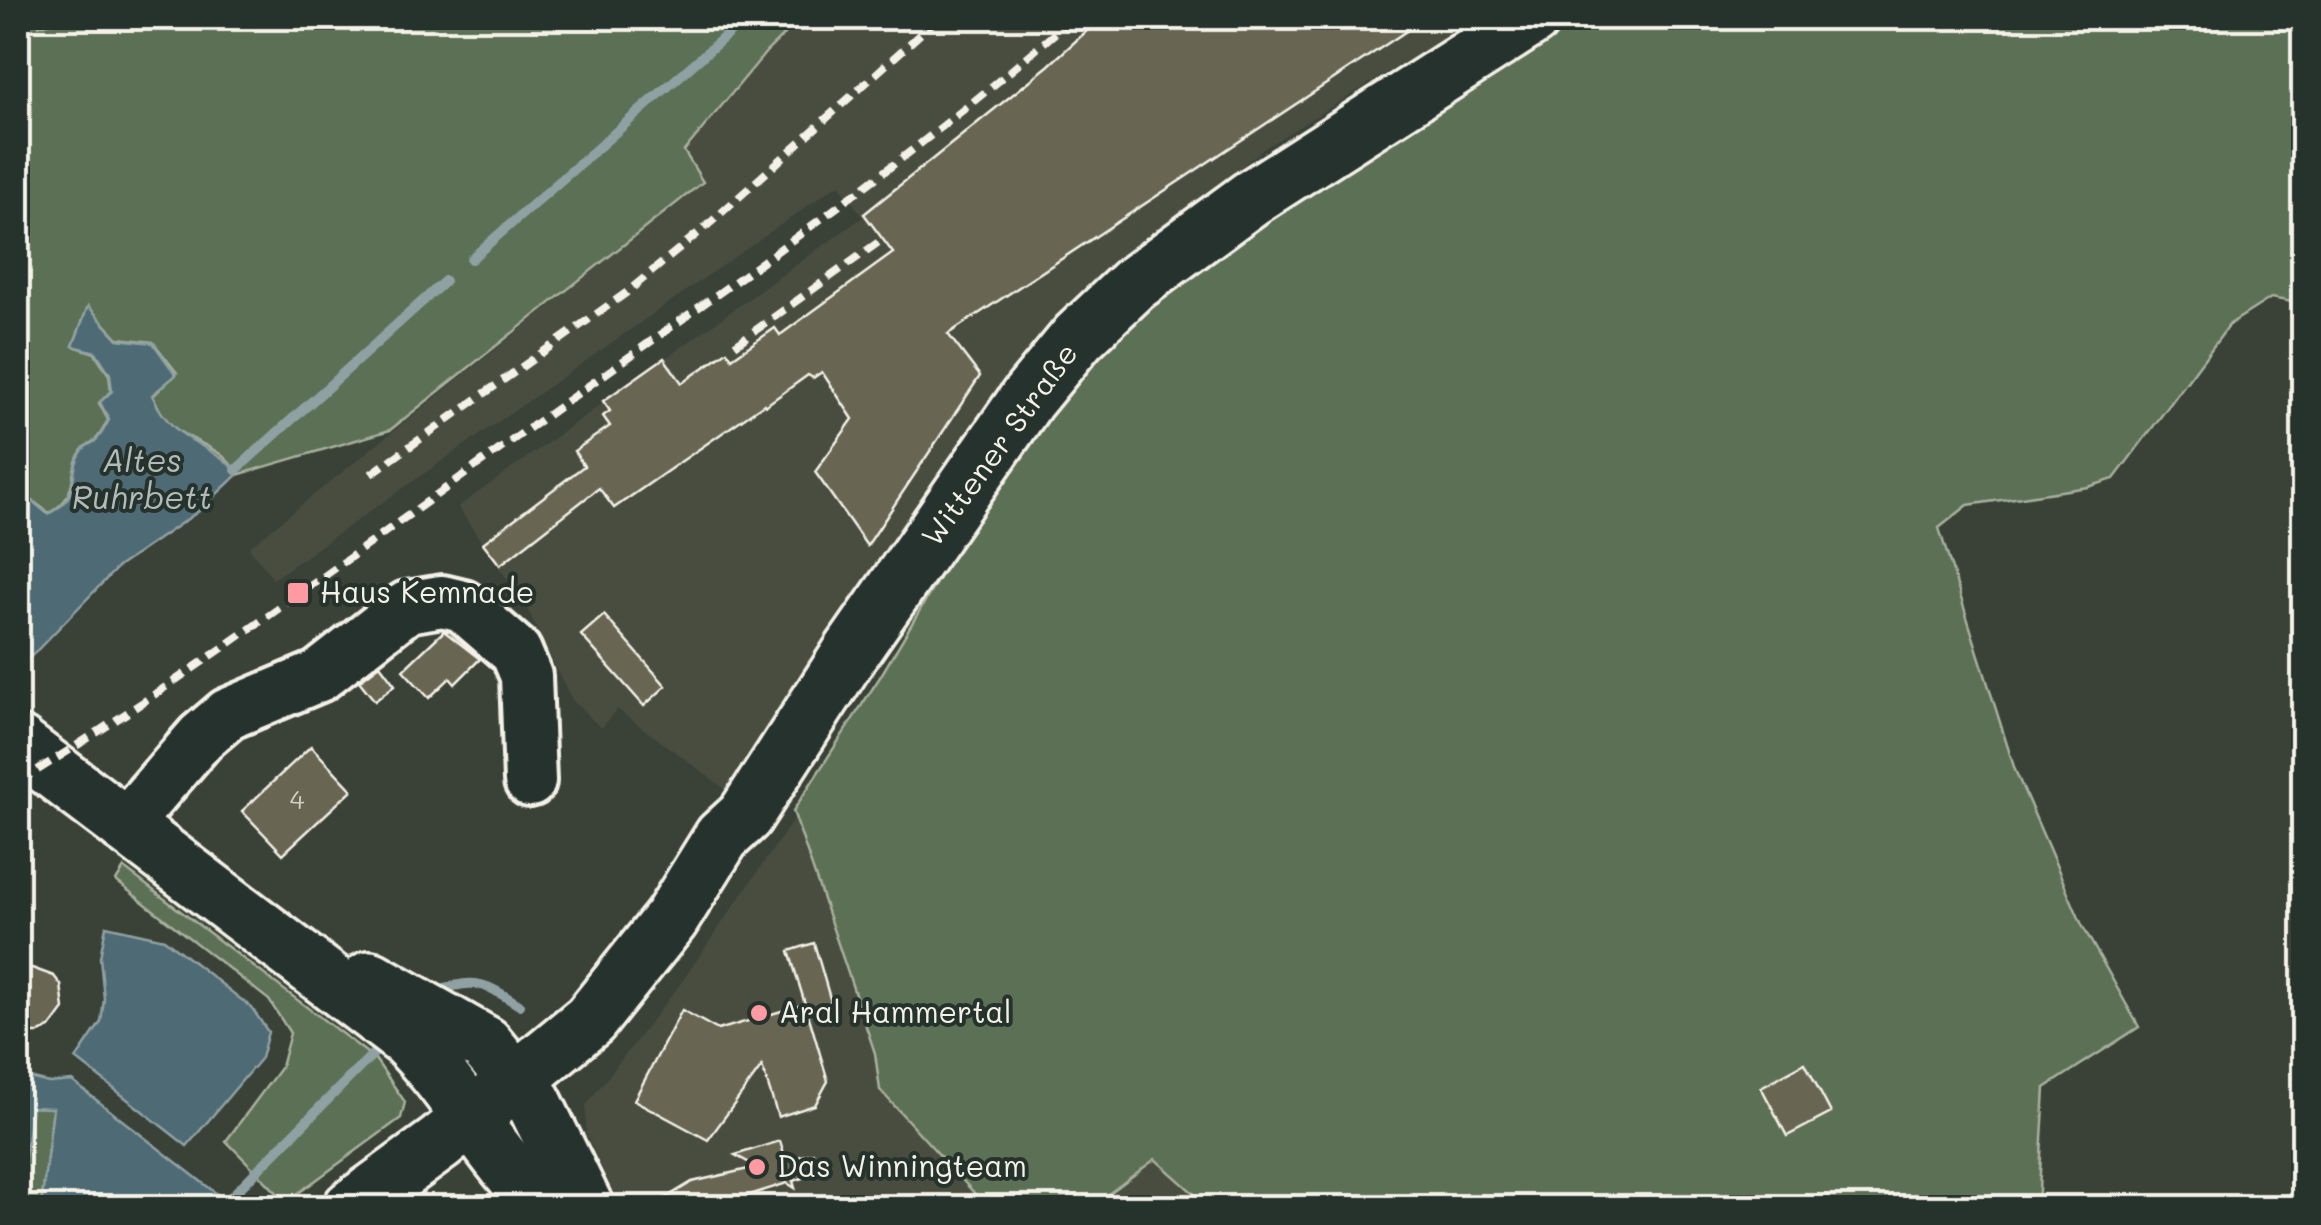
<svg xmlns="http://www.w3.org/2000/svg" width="2321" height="1225" font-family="Mali,sans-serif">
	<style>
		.built { fill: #484d40 }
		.green { fill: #5b7054; stroke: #a8b09e; stroke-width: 2.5 }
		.water { fill: #4e6b75; stroke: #90a1a3; stroke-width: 2.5 }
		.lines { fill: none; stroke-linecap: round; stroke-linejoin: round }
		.stream { stroke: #90a1a3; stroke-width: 10 }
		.building { fill: #686652; stroke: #f4f1e8; stroke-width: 2.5 }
		.minor-casing { stroke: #f4f1e8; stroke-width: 58 }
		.major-casing { stroke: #f4f1e8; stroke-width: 62 }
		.minor { stroke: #26332d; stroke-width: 50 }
		.major { stroke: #26332d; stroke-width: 55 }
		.rail { stroke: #f4f1e8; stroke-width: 8; stroke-dasharray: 15 8; stroke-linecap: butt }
		.poi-dot { fill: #ff9aa2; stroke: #26332d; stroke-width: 4 }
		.labels { text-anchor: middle; stroke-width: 8; stroke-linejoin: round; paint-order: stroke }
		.number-label { font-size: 25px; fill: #d1cec2 }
		.street-label { font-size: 30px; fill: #f4f1e8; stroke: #26332d }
		.poi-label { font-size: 30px; fill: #f4f1e8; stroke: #26332d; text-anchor: start }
		.water-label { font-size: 32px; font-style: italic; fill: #b2bbba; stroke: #26332d }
	</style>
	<rect width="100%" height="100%" fill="#3a4238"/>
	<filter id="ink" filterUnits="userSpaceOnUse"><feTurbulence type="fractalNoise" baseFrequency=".01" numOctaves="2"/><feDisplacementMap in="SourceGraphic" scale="20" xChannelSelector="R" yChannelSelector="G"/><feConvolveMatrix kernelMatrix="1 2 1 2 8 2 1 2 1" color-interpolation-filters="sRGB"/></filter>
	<g filter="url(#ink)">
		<!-- built -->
		<g class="built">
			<polygon points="802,18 1476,18 1266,147 1120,263 823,638 728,791 617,709 601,728 572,700 528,610 458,507 863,217 839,184 273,579 249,547 704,182 683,151 767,51"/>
			<polygon points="794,819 875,1053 880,1090 987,1207 624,1207 613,1191 586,1134 586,1105 678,987"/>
			<polygon points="1155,1159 1209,1207 1091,1208"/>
		</g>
		<!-- green -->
		<g class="green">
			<path d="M 18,18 L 31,18 L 28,30 L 34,18 L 58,18 L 38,26 L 65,18 L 801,18 L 767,51 L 684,151 L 703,182 L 390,430 L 237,475 C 225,444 184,443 165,419 C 160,413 157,403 153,396 L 177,373 L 153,342 L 118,338 L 88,306 L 73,346 L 95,353 L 109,375 L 111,391 L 99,403 L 108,420 C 104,427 101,435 95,440 C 88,446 87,443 82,450 C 66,472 82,495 49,513 L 29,498 L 18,481 Z"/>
			<polygon points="1581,18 2303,18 2303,304 2271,298 2230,324 2114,479 2088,487 1968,505 1939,528 2015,770 2082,925 2139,1027 2045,1088 2038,1207 1209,1207 1155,1159 1091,1207 987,1207 880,1090 875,1053 793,811 880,677 961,541 1051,415 1093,364 1148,308 1258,229"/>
			<polygon points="124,868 375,1059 405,1102 401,1118 286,1202 226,1141 281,1067 290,1033 269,1000 116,881"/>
			<polygon points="31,1107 53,1108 41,1207 18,1208"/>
		</g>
		<!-- water -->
		<g class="water">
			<path d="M 88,306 L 118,339 L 153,343 L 176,375 L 152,395 C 172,441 202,439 236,470 L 237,475 L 199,511 L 118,567 L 18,670 L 18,482 L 28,498 L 48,514 C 84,497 66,474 82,451 C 87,443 88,447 95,441 C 101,436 105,428 109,420 L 100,402 L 112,391 L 110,374 L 96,352 L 73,346 Z"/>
			<polygon points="106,926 164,939 252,1008 268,1032 261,1058 187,1146 76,1059 101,1022 104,999 100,957"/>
			<polygon points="18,1075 49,1083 72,1081 226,1201 220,1208 41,1207 53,1108 32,1107 18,1207"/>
		</g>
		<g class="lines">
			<!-- stream -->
			<g class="stream">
				<polyline points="471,259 746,18"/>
				<polyline points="236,470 445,281"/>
				<path d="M 439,991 C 475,976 488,985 519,1005"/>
				<polyline points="220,1208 375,1052"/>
			</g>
		</g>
		<!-- building -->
		<g class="building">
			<polygon points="1101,18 1426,18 948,334 980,376 867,546 815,472 853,419 822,372 813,378 808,375 765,406 764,404 614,508 599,488 500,565 483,543 584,466 574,451 610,426 603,416 610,411 603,401 664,358 682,383 727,351 732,358 775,328 780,335 893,253 864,214 1048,66"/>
			<polygon points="604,615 666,686 644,706 581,635"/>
			<polygon points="444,631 480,659 455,684 450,678 429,698 403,670"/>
			<polygon points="380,665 395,685 375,701 359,681"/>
			<polygon points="311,746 352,790 283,854 242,811"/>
			<polygon points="814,943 831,1002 807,1010 828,1081 815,1105 778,1117 762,1066 708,1140 634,1100 682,1010 718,1030 805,1004 789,951"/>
			<polygon points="32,968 54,976 61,985 64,1009 50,1028 39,1033 18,1033 18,971"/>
			<polygon points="1805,1063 1831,1113 1787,1136 1761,1087"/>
			<polygon points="780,1141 786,1160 813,1153 818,1173 793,1181 795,1188 787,1183 737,1199 740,1208 649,1208 692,1182 757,1167 735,1155"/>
		</g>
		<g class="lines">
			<defs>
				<polyline id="minor" points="123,827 201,737 228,714 319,676 407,607 442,601 463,606 516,652 526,676 530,781"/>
				<g id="major">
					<path d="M 18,744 L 405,1038 C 458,1089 491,1159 547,1208"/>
					<polyline points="370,979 485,1044 534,1102 586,1208"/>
					<polyline points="351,1208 440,1143 590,1020 671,919 722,837 745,816 851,652 1027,399 1078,337 1134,284 1251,198 1532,18"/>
				</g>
			</defs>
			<!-- minor casing -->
			<use href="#minor" class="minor-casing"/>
			<!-- major casing -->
			<use href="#major" class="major-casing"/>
			<!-- minor -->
			<use href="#minor" class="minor"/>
			<!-- major -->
			<use href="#major" class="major"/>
			<!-- rail -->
			<g class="rail">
				<polyline points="735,345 883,239"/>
				<polyline points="371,474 626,293 709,224 938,18"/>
				<path d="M 18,782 C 194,675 360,549 528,429 C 713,296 902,169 1072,18"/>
			</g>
		</g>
	</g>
	<!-- markers -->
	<g class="poi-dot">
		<rect x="286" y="581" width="24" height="24" rx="5"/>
		<circle cx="759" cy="1013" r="10"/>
		<circle cx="757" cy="1167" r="10"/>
	</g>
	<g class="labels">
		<!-- number labels -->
		<g class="number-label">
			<text x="297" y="809">4</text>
		</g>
		<!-- street labels -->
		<g class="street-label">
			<text transform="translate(1000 445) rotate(-54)" y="10">Wittener Straße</text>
		</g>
		<!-- poi labels -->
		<g class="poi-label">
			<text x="320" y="603">Haus Kemnade</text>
			<text x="779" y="1023">Aral Hammertal</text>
			<text x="777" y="1177">Das Winningteam</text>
		</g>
		<!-- water labels -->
		<g class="water-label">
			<text x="142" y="472">Altes<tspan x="142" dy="37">Ruhrbett</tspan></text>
		</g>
	</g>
	<!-- margin -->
	<rect width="2321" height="1225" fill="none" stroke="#26332d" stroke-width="60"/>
	<rect x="30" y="30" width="2261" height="1165" fill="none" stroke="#f4f1e8" stroke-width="4" filter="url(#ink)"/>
</svg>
